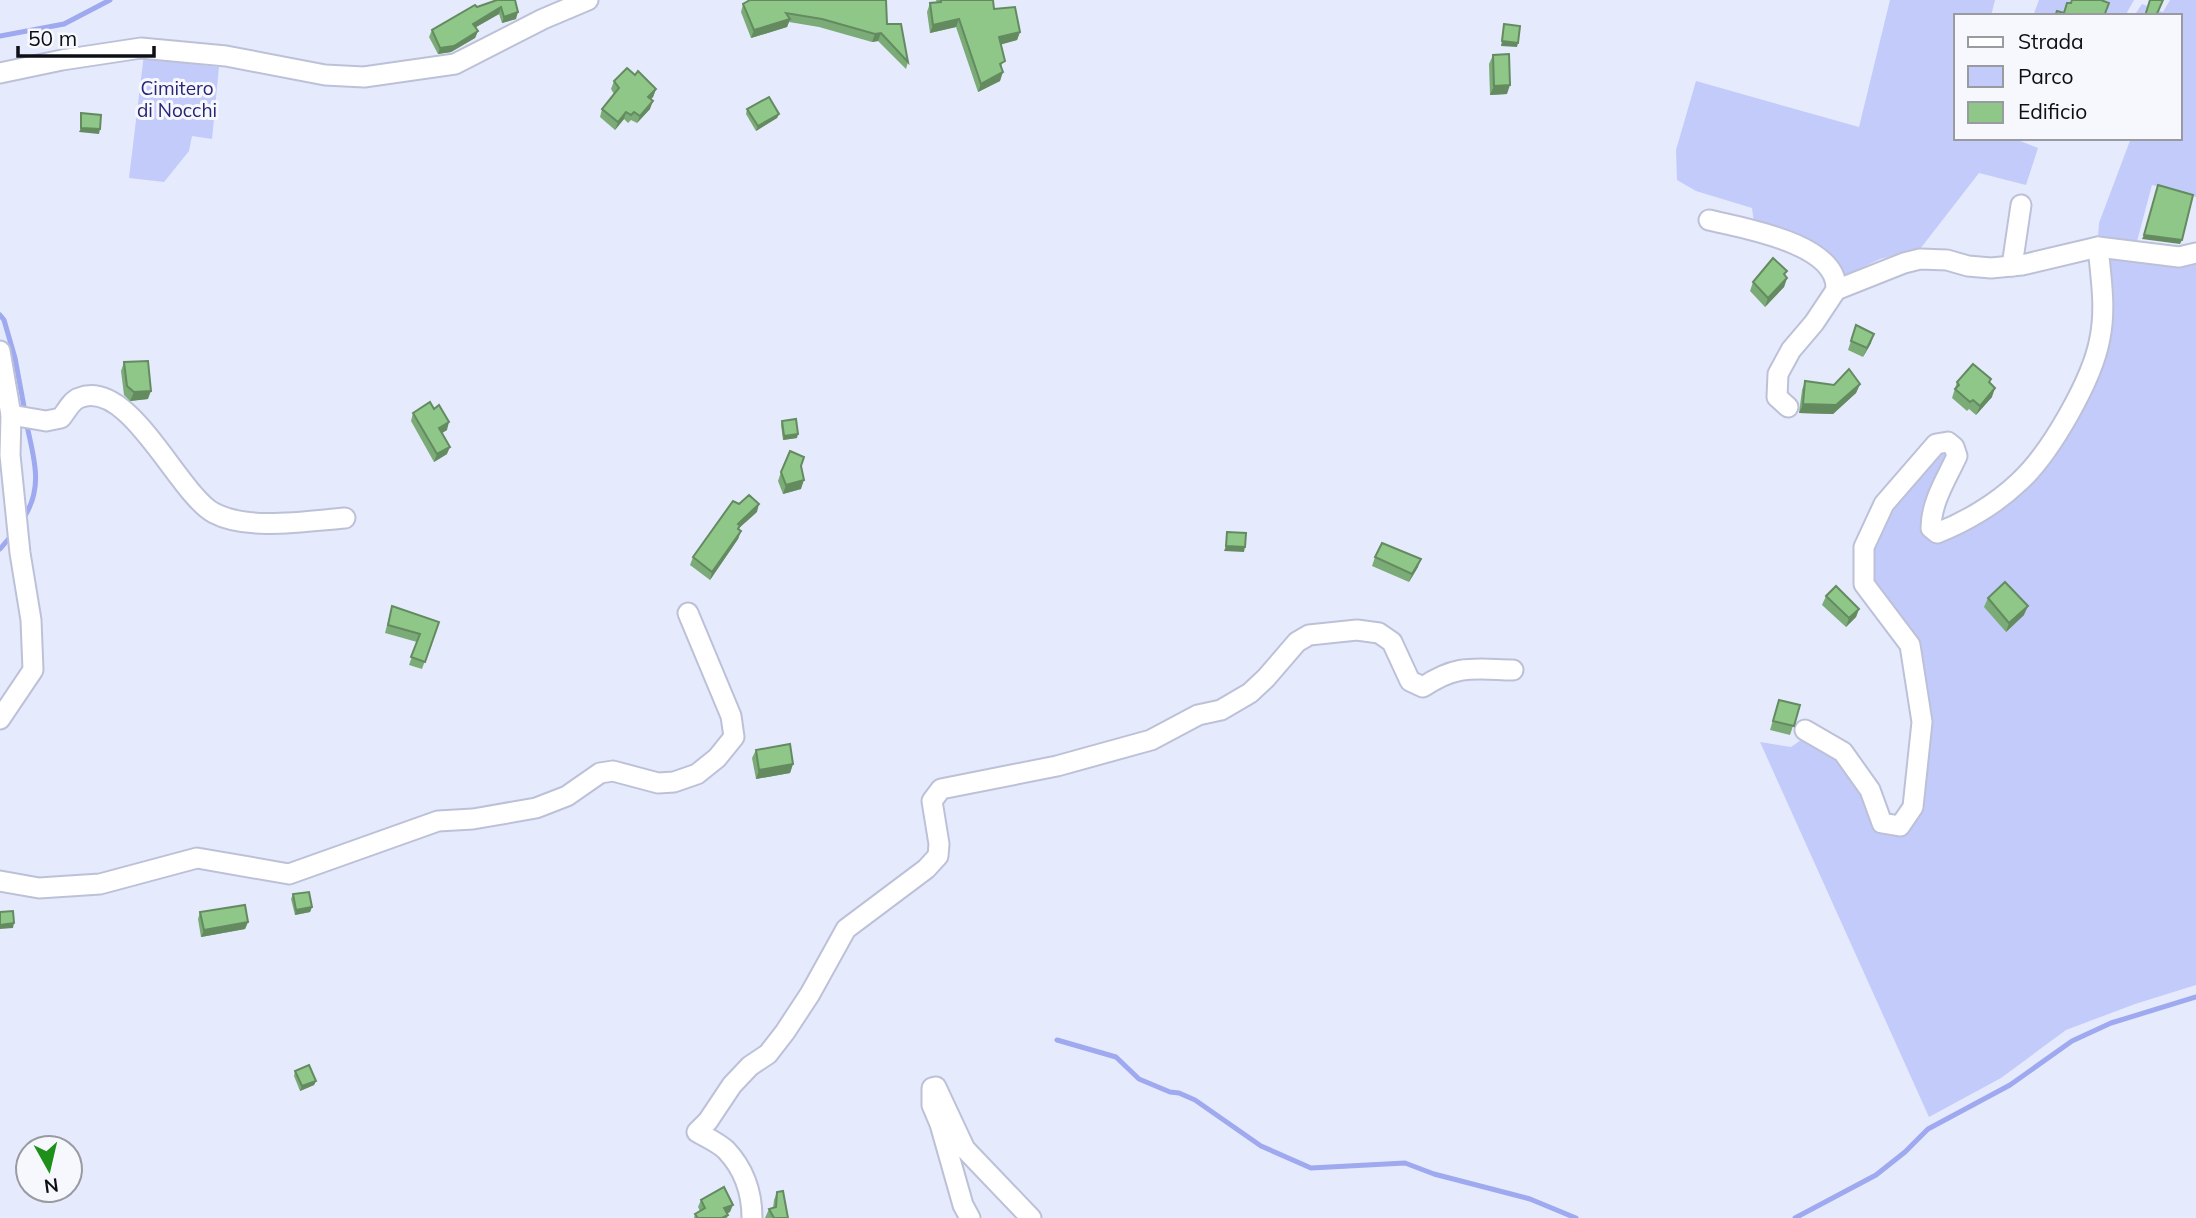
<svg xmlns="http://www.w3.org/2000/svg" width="2196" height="1218" font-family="Mulish,sans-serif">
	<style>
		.green { fill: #c3cbfa }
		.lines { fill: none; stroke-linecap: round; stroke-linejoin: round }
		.stream { stroke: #9ea9f0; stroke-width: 5 }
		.street-casing { stroke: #bdc1d8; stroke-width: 23 }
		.street { stroke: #fff; stroke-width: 19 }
		.wall { fill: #7bab76 }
		.shaded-wall { fill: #648b60 }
		.building { fill: #8fc789; stroke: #648b60; stroke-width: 2 }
		.labels { text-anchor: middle; stroke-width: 6; stroke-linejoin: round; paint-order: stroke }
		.park-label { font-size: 19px; fill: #282677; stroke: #f7f8fd }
	</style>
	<rect width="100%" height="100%" fill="#e6eafd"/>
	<!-- green -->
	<g class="green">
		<polygon points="1890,0 1995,0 1991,16 1956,16 1956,138 2013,138 2038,148 2026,185 1979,173 1920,249 1880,259 1846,275 1811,240 1754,223 1752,208 1696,191 1677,180 1676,150 1696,81 1859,127"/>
		<polygon points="2039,0 2134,0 2125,16 2033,16"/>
		<polygon points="2170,0 2196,0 2196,197 2152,185 2136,245 2098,238 2099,223 2131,138 2180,138 2180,16 2134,16 2142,4 2163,12"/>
		<polygon points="144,54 203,59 202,65 219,67 212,139 192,136 189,151 164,182 129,178"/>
		<polygon points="2105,256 2196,261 2196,985 2135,1004 2066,1030 2001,1078 1929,1117 1760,742 1791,747 1801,740 1838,758 1865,797 1881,829 1919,806 1914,639 1871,582 1870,547 1890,506 1938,453 1945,451 1949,457 1936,540 2054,448 2100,376 2111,310"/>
	</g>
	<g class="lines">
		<!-- stream -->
		<g class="stream">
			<polyline points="0,36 64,24 110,0"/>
			<polyline points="0,315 4,320 15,358 25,412"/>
			<path d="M 23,519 C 45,486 33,456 26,421"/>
			<polyline points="0,549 11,536"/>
			<polyline points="1057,1040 1116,1057 1139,1079 1170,1092 1179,1093 1195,1100 1261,1146 1311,1168 1405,1163 1434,1174 1530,1199 1576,1218"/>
			<polyline points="1795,1218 1876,1175 1905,1152 1928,1129 2010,1085 2072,1041 2111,1023 2196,997"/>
		</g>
		<defs>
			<g id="street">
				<polyline points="0,73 62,60 141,48 226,56 325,75 364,77 455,64 543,19 588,0"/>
				<path d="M 1709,220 C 1741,228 1839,243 1836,290"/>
				<polyline points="2012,266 2021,205"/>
				<polyline points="0,351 11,415 10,455 20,553 31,620 33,670 0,719"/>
				<polyline points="1788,407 1777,397 1778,374 1791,350 1814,323 1836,290 1904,263 1920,259 1947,260 1968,266 1991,268 2022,265 2098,247 2179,257 2196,253"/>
				<path d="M 11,415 L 46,421 L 61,418 C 66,412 71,401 79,398 C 129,377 178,494 214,513 C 248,531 307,521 345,518"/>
				<path d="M 1805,730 L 1843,752 L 1870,790 L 1882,823 L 1900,826 L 1913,807 L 1922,722 L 1910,645 L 1864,584 L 1864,547 L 1884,504 L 1936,444 L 1948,442 L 1954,447 L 1957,456 C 1947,478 1931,502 1931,528 L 1937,533 C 1966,522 1997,503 2019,482 C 2050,454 2093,379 2100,338 C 2106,308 2101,278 2098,247"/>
				<polyline points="0,881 39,888 100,884 197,858 289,874 438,821 473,819 536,808 567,796 600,773 613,771 658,783 674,782 697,774 717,758 734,737 731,716 688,613"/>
				<path d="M 752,1218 C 752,1193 744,1169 726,1150 C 719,1143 706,1137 697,1132 L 708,1121 L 732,1085 L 750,1066 L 768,1054 L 785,1032 L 810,994 L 846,929 L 926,869 L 938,856 L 939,844 L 932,801 L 941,789 L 1057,766 L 1151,740 L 1198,715 L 1221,710 L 1250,693 L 1266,678 L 1297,642 L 1309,635 L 1357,630 L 1379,633 L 1392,642 L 1410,681 L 1423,687 C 1457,664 1474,669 1513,670"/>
				<polyline points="970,1218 963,1205 940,1124 932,1105 932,1088 936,1087 965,1149 1031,1218"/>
			</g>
		</defs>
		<!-- street casing -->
		<use href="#street" class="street-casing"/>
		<!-- street -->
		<use href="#street" class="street"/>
	</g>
	<!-- wall -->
	<g class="wall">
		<polygon points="497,0 516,19 502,23 499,14 476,27 478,31 475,38 451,52 438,54 429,37 432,30 477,7"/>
		<polygon points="936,0 993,0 994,9 1020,32 1017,40 1001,44 1002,70 1000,81 978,92 956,27 930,33 927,12 930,3 937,3"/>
		<polygon points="743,4 887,24 908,62 906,69 878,41 872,42 819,27 789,22 787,27 751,38 741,12"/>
		<polygon points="1493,55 1507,94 1490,95 1489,64"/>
		<polygon points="635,75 656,89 653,97 651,99 650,109 637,123 631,120 628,123 624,119 615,130 600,117 602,109 614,94 611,89 614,81"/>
		<polygon points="747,109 779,114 777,118 756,131 746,114"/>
		<polygon points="1785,276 1787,278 1784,287 1765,307 1750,291 1753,282"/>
		<polygon points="1856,325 1871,343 1863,357 1848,350"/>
		<polygon points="124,362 148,399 130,401 124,395 121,371"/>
		<polygon points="1805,381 1834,385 1860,384 1856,393 1833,414 1799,413 1802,390"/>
		<polygon points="1957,382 1990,383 1992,397 1976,415 1969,409 1967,411 1952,398"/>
		<polygon points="413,413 447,430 442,433 447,454 434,462 411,421"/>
		<polygon points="782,421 797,438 783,440 781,425"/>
		<polygon points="801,466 801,489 783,494 778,481 781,472"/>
		<polygon points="757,512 739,528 741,531 738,539 710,580 690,565 693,557"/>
		<polygon points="1375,557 1418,567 1409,582 1372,566"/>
		<polygon points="1826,596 1859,609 1856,617 1846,627 1822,605"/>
		<polygon points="1988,598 2024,615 2006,632 1984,607"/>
		<polygon points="392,606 439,622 422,669 409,665 417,642 385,633"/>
		<polygon points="1779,700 1800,705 1790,735 1770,730"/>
		<polygon points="756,750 793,764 790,773 756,779 752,758"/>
		<polygon points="293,894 312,907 310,912 295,915 291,899"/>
		<polygon points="200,912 248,922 245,929 201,937 198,919"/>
		<polygon points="295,1071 316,1081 314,1085 300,1091 294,1076"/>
		<polygon points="777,1192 788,1218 765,1218 769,1209 773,1208 774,1200"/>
		<polygon points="701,1200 730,1212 727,1213 728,1215 727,1218 694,1218 695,1214 700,1211 698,1207"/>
	</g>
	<!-- shaded-wall -->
	<g class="shaded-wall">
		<polygon points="501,7 499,14 471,30 473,24"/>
		<polygon points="518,12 516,19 502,23 504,17"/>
		<polygon points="790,19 787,27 751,38 754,30"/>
		<polygon points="959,19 956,27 930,33 933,25"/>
		<polygon points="478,31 475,38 451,52 438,54 440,48"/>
		<polygon points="1020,32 1017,40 996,46 999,37"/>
		<polygon points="881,33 878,41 872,42 875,34"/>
		<polygon points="1502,41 1518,43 1517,47 1501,46"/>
		<polygon points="1003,72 1000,81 978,92 981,84"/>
		<polygon points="1510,85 1507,94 1490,95 1494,86"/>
		<polygon points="656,89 653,97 645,105 648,97"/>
		<polygon points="653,101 650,109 637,123 640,116"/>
		<polygon points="626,112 624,119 615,130 618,122"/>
		<polygon points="779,114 777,118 756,131 758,126"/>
		<polygon points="81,128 100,129 99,134 79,132"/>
		<polygon points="2144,235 2182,240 2180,244 2142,239"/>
		<polygon points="1787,278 1784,287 1765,307 1768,298"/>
		<polygon points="1874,334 1871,343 1863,357 1867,348"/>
		<polygon points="1860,384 1856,393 1833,414 1799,413 1803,404"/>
		<polygon points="1995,388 1992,397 1976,415 1980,406"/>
		<polygon points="151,391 148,399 130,401 134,392"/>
		<polygon points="449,422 447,430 437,436 439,428"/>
		<polygon points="798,434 797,438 783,440 784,436"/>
		<polygon points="450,447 447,454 434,462 437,454"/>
		<polygon points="804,480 801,489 783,494 786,485"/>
		<polygon points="759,504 757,512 739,528 737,533 738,524"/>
		<polygon points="741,531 738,539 710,580 712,572"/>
		<polygon points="1226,546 1245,547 1244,552 1224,551"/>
		<polygon points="1421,559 1418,567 1409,582 1412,574"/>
		<polygon points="2028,606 2024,615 2006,632 2009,623"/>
		<polygon points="1859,609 1856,617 1846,627 1849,618"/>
		<polygon points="793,764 790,773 756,779 759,770"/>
		<polygon points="312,907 310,912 295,915 296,910"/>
		<polygon points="248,922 245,929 201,937 204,930"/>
		<polygon points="14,923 13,928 0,929 0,925"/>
		<polygon points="316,1081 314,1085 300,1091 302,1086"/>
		<polygon points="733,1205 730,1212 722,1216 724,1208"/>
	</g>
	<!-- building -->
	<g class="building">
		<polygon points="497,0 515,0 518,12 504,17 501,7 473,24 478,31 454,46 440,48 432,30 475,5 477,7"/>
		<polygon points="750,0 886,0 887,24 901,24 908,62 881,33 875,34 822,19 786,13 790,19 754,30 743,4"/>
		<polygon points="941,0 993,0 994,9 1015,7 1020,32 999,37 1005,61 1000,64 1003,72 981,84 959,19 933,25 930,3 941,2"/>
		<polygon points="2072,0 2101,0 2109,3 2104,16 2055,16 2057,11 2064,13 2067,3 2071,3"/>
		<polygon points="2150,0 2163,0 2156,16 2145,16"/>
		<polygon points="1504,24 1520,26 1518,43 1502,41"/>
		<polygon points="1509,54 1510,85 1494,86 1493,55"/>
		<polygon points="627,68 635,75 638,71 656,89 648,97 653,101 640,116 634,112 631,115 626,112 618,122 602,109 619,88 614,81"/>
		<polygon points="769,97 779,114 758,126 747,109"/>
		<polygon points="81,113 101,115 100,129 81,128"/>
		<polygon points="2158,185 2193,195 2182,240 2144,235"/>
		<polygon points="1773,258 1787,271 1784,274 1787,278 1768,298 1753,282"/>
		<polygon points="1856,325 1874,334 1867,348 1851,341"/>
		<polygon points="148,361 151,391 134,392 127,386 124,362"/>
		<polygon points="1973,364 1991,379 1989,382 1995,388 1980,406 1973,400 1970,402 1955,389 1959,385 1957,382"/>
		<polygon points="1849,369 1860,384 1836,405 1803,404 1805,381 1834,385"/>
		<polygon points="430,402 434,409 439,405 449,422 439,428 450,447 437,454 413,413"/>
		<polygon points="796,419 798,434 784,436 782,421"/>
		<polygon points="790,451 804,457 801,466 804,480 786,485 781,472"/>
		<polygon points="749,495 759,504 738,524 740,525 738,529 741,531 712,572 693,557 733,501 739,504"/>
		<polygon points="1227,532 1246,533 1245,547 1226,546"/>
		<polygon points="1382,543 1421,559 1412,574 1375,557"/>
		<polygon points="2005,582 2028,606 2009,623 1988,598"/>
		<polygon points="1836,586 1859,609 1849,618 1826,596"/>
		<polygon points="392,606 439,622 425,662 411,657 420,634 388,625"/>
		<polygon points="1779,700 1800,705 1794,726 1773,721"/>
		<polygon points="790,744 793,764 759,770 756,750"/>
		<polygon points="309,892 312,907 296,910 293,894"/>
		<polygon points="245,905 248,922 204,930 200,912"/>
		<polygon points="13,911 14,923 0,925 0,912"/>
		<polygon points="309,1065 316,1081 302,1086 295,1071"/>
		<polygon points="724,1187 733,1205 724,1208 728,1215 722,1218 698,1218 695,1214 705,1208 701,1200"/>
		<polygon points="783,1191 788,1218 774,1218 769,1209 776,1207 777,1192"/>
	</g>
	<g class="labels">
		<!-- park labels -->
		<g class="park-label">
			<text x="177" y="95">Cimitero<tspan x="177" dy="22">di Nocchi</tspan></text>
		</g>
	</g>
	<!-- legend -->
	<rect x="1954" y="14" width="228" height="126" fill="#f7f8fd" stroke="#999ba1" stroke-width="2"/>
	<rect x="1968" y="37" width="35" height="10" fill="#ffffff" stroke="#999ba1" stroke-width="2"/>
	<text x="2018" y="49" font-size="21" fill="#0d0f16">Strada</text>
	<rect x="1968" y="66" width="35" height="21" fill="#c3cbfa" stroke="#999ba1" stroke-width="2"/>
	<text x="2018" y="84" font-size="21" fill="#0d0f16">Parco</text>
	<rect x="1968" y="102" width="35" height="21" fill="#8fc789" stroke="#999ba1" stroke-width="2"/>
	<text x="2018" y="119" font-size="21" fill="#0d0f16">Edificio</text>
	<!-- north arrow -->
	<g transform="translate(49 1169) rotate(172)"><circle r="33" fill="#f7f8fd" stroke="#999ba1" stroke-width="2"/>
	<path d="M0-5L12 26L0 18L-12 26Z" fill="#1e9019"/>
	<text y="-10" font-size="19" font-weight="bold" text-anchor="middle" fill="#0d0f16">N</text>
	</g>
	<!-- scale -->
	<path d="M18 46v10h136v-10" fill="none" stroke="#0d0f16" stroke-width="3.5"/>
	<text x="28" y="46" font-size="21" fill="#0d0f16" stroke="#f7f8fd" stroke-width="5" paint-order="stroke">50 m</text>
</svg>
